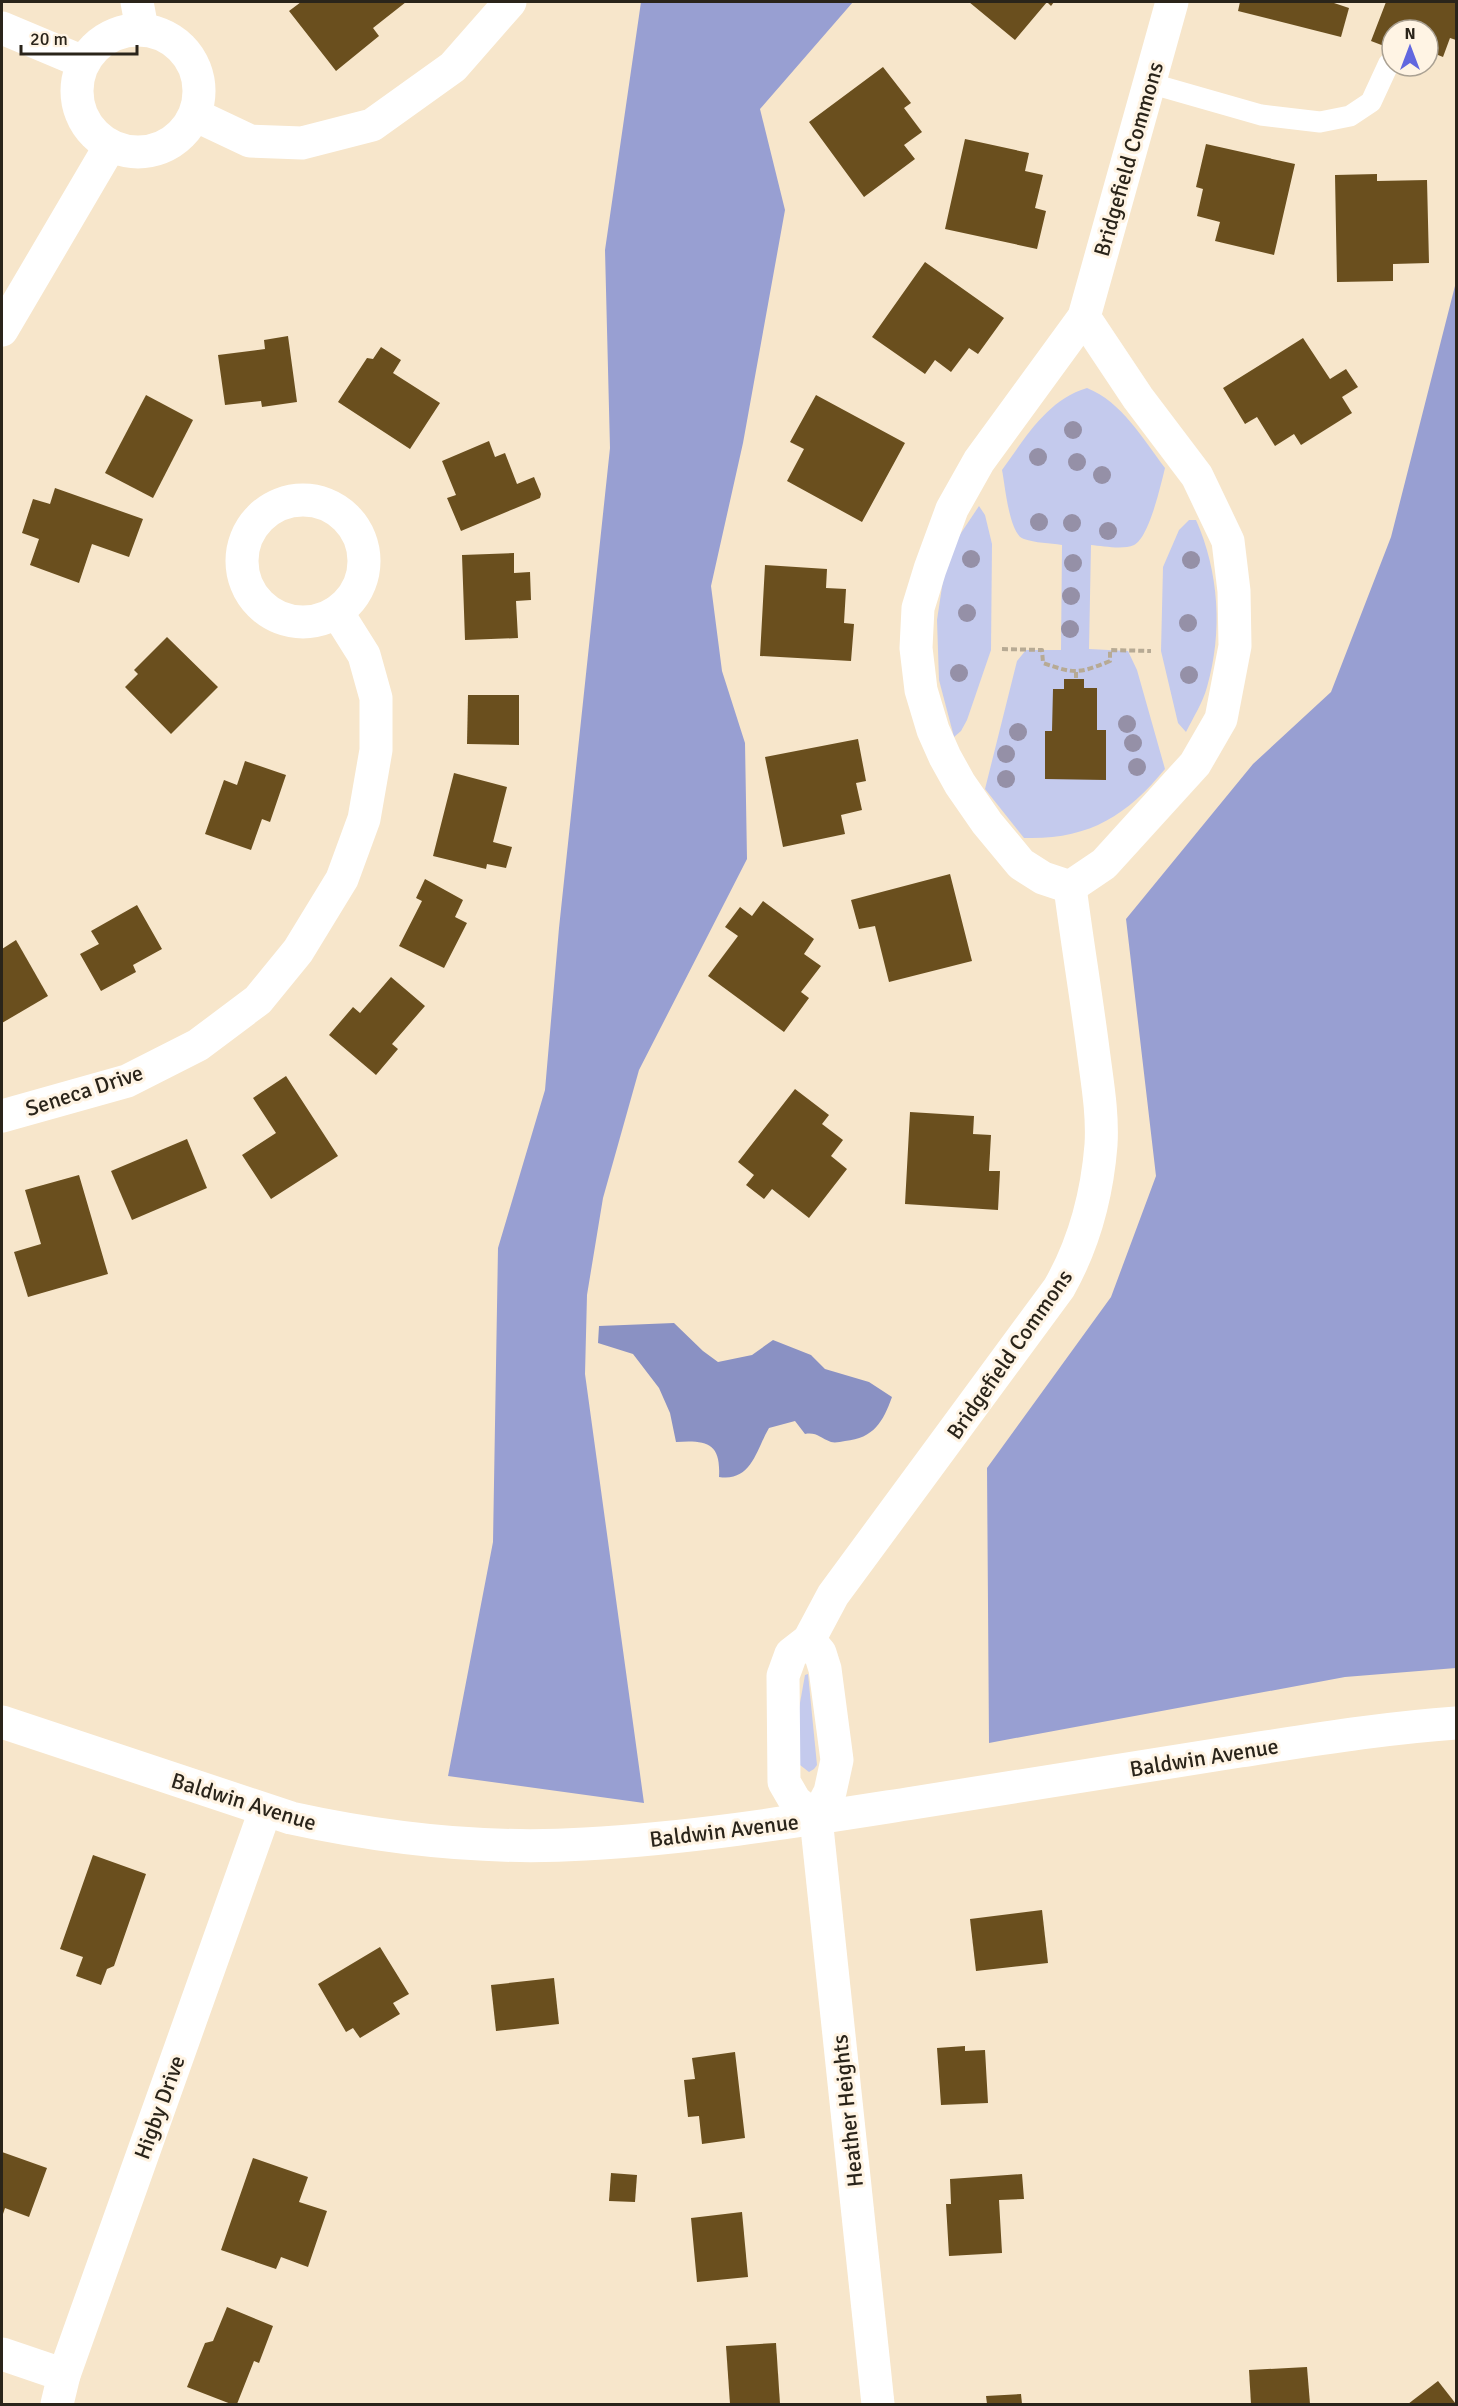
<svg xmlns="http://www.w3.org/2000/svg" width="1458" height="2406" font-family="Signika,sans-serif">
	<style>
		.green { fill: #c4caed }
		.forest { fill: #989fd2 }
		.water { fill: #8a91c3 }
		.building { fill: #6a4f1e }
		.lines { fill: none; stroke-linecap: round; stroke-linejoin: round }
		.path { stroke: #b7aa94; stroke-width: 4; stroke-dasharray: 6 3; stroke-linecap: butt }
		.service { stroke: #fff; stroke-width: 21 }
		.minor { stroke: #fff; stroke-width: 33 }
		.tertiary { stroke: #fff; stroke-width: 33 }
		.tree { fill: #9590a7 }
		.labels { text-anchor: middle; stroke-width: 6; stroke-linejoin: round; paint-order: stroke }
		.street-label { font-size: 22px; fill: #2a241a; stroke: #fff4e4 }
	</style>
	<rect width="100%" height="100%" fill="#f7e6cb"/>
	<!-- green -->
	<g class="green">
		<path d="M 1087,388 C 1122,402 1143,439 1165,468 C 1161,484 1149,538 1134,545 C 1123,550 1103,546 1091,545 L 1089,649 L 1128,651 L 1137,670 L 1165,769 C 1126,817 1087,840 1024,838 L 985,789 L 1017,661 L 1026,650 L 1061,650 L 1062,545 C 1050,543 1035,543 1024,539 C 1009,535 1005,484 1002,470 C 1026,437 1047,400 1087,388 Z"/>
		<polygon points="979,506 985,515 992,544 991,650 967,720 961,731 954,737 939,680 937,620 945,567 959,536"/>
		<path d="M 1189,520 L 1196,520 C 1219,572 1223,632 1207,687 C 1203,702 1193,718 1186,732 L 1178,723 L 1161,651 L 1163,567 L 1179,530 Z"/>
		<polygon points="808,1674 817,1765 814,1769 809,1772 800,1765 798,1714 805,1675"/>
	</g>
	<!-- forest -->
	<g class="forest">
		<polygon points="641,2 853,2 760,109 785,210 743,443 711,586 722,671 745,743 747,859 639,1070 603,1198 587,1295 585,1374 644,1803 448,1776 493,1542 498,1248 545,1090 559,928 610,448 605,250"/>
		<polygon points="1456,282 1456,1668 1345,1677 989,1743 987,1468 1111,1297 1156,1176 1126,919 1253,764 1331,692 1391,537"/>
	</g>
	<!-- water -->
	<path class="water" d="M 674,1323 L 703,1351 L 718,1362 L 752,1355 L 773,1340 L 811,1355 L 825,1369 L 869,1382 L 892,1397 C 883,1422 874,1438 845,1441 C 840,1442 835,1443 831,1442 C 820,1438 817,1432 805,1434 L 795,1421 L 769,1428 C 756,1450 752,1482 719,1477 C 721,1443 707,1440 676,1442 L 670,1413 L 659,1388 L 633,1354 L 598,1343 L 599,1326 Z"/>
	<!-- building -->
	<g class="building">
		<polygon points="301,2 406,2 373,28 379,36 336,71 289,11"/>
		<polygon points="969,2 1054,2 1051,6 1047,2 1015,40"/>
		<polygon points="1240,2 1331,2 1349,8 1341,37 1238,11"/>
		<polygon points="1386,2 1456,2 1456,40 1450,38 1443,57 1428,51 1428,30 1392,30 1392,49 1371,41"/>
		<polygon points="883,67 911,103 904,108 922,132 904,145 915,159 864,197 809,122"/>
		<polygon points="965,139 1029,153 1025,171 1043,175 1035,208 1046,211 1037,249 945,229"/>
		<polygon points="1206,144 1295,164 1274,255 1215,241 1220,222 1197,216 1203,189 1196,187"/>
		<polygon points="1377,174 1377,181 1427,180 1429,263 1393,264 1393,281 1337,282 1335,175"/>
		<polygon points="925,262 1004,318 978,354 969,348 951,372 935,360 925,374 872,337"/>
		<polygon points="288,336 297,402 262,407 261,401 225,405 218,355 265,349 264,340"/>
		<polygon points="1303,338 1330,379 1346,369 1358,387 1342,397 1352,413 1301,445 1294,434 1275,446 1257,417 1245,424 1223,388"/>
		<polygon points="381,347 401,360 393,373 440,403 410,449 338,402 367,358 373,359"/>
		<polygon points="146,395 193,420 153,498 105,473"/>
		<polygon points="816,395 905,443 862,522 787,481 804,449 790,442"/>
		<polygon points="489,441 495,457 505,453 517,484 534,477 541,494 540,498 461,531 447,498 456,495 442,461"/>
		<polygon points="55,488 143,519 129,557 92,544 79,583 30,565 39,539 22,533 33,499 50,504"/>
		<polygon points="514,553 514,573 530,572 531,600 516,601 518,638 465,640 462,555"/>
		<polygon points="765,565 827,569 826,588 846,589 844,623 854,624 851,661 760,656"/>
		<polygon points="167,637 218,687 171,734 125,687 138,674 134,670"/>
		<polygon points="1064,679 1084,679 1084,688 1097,688 1097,730 1106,730 1106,780 1045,779 1045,731 1052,731 1053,689 1064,689"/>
		<polygon points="468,695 519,695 519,745 467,744"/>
		<polygon points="858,739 866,781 856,783 862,810 841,815 845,834 783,847 765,757"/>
		<polygon points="245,761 286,775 270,822 262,819 251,850 205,834 224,780 237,785"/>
		<polygon points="454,773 507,787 493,842 512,847 506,868 487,864 486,869 433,856"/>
		<polygon points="950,874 972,961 889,982 875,926 859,929 851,900"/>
		<polygon points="425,879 463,900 455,917 467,923 444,968 399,946 422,901 416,898"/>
		<polygon points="763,901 814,939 804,954 821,966 801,992 809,998 784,1032 708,976 738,936 725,927 740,907 752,916"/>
		<polygon points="137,905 162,949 133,965 136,972 101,991 80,954 99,944 91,931"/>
		<polygon points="16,940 48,996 2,1023 2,949"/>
		<polygon points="391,977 425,1006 392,1044 398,1049 376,1075 329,1035 353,1007 360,1013"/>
		<polygon points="286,1076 338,1156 271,1199 242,1155 276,1133 253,1098"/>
		<polygon points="795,1089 829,1115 822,1124 843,1140 831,1156 847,1169 809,1218 772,1189 764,1199 746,1185 754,1175 738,1162"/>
		<polygon points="910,1112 974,1116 973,1134 991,1135 989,1171 1000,1171 998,1210 905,1204"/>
		<polygon points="187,1139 207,1188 132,1220 111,1171"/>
		<polygon points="79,1175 108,1274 28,1297 14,1252 41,1244 25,1190"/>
		<polygon points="93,1855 146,1874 114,1966 107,1969 101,1985 76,1976 83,1957 60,1949"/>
		<polygon points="1042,1910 1048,1963 976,1971 970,1919"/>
		<polygon points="380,1947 409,1994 393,2003 400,2014 360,2038 353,2028 346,2032 318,1984"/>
		<polygon points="554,1978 559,2024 496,2031 491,1985"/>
		<polygon points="965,2046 965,2051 985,2050 988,2103 941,2105 937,2048"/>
		<polygon points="735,2052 745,2138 702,2144 699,2116 688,2117 684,2080 695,2079 692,2058"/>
		<polygon points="2,2152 47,2168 29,2217 5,2208 2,2217"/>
		<polygon points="253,2158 308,2177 299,2202 327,2211 308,2267 281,2257 276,2269 221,2250"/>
		<polygon points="611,2173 637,2175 635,2202 609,2201"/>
		<polygon points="1022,2174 1024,2199 999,2200 1002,2253 949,2256 946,2204 951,2204 950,2179"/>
		<polygon points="742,2212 748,2277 697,2282 691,2218"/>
		<polygon points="227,2307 273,2326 259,2363 254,2361 237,2404 231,2404 187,2387 205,2343 213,2341"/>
		<polygon points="776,2343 780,2404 730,2404 726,2346"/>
		<polygon points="1307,2367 1310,2404 1251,2404 1249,2370"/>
		<polygon points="1438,2381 1456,2404 1408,2404"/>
		<polygon points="1021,2394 1022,2404 987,2404 986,2396"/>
	</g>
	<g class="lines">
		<!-- path -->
		<g class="path">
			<path d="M 1002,649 L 1042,650 L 1043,663 C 1075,674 1078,674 1110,661 L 1110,650 L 1151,651"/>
			<polyline points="1076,672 1076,679"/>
		</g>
		<!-- service -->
		<polyline class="service" points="1149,83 1261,115 1320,122 1350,116 1371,102 1389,63"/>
		<!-- minor -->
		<g class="minor">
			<polyline points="137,2 142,29"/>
			<polyline points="2,28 83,62"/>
			<circle cx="138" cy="91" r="61"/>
			<polyline points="195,115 250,141 302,143 372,125 453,67 510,2"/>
			<polyline points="2,330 110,146"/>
			<circle cx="303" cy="561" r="61"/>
			<polyline points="1070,887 1043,878 1021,864 987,823 960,784 945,757 933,730 921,690 916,648 918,608 930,569 952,509 979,461 1084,317 1172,2"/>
			<polyline points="1070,887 1104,864 1195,764 1221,719 1235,646 1234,591 1228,541 1197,476 1138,398 1084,317"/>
			<polyline points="2,1116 127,1081 198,1045 258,1000 298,951 342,879 364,819 376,750 376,698 364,655 337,612"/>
			<polyline points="809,1640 820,1653 825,1669 837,1760 830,1792 816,1818"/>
			<path d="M 816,1818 L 795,1801 L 784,1782 L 783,1676 L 791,1654 L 809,1640 L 833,1595 L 1059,1288 C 1084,1244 1097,1195 1101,1145 C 1103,1113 1097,1081 1093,1049 C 1086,995 1077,941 1070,887"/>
			<polyline points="816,1818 878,2404"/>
			<polyline points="2,2354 64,2375"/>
			<polyline points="57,2404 64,2375 265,1811"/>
		</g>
		<!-- tertiary -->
		<path class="tertiary" d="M 2,1722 L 291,1818 C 387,1839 487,1850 585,1844 C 695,1838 804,1820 913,1803 C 1022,1785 1131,1768 1240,1751 C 1312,1740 1384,1728 1456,1723"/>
	</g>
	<!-- trees -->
	<g class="tree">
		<circle cx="1073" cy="430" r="9"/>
		<circle cx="1038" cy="457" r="9"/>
		<circle cx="1077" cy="462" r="9"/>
		<circle cx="1102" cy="475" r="9"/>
		<circle cx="1039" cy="522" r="9"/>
		<circle cx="1072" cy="523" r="9"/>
		<circle cx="1108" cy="531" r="9"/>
		<circle cx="971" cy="559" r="9"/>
		<circle cx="1191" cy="560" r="9"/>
		<circle cx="1073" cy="563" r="9"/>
		<circle cx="1071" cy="596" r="9"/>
		<circle cx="967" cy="613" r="9"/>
		<circle cx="1188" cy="623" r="9"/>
		<circle cx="1070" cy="629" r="9"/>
		<circle cx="959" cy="673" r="9"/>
		<circle cx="1189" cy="675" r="9"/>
		<circle cx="1127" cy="724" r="9"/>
		<circle cx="1018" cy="732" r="9"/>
		<circle cx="1133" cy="743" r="9"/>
		<circle cx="1006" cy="754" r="9"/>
		<circle cx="1137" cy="767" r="9"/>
		<circle cx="1006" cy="779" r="9"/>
	</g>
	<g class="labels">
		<!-- street labels -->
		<g class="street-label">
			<text transform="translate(1128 159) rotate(-74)" y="8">Bridgefield Commons</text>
			<text transform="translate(84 1090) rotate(-18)" y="8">Seneca Drive</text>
			<text transform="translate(1009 1354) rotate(-55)" y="8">Bridgefield Commons</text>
			<text transform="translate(1204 1757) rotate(-9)" y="8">Baldwin Avenue</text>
			<text transform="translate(244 1801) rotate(17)" y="8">Baldwin Avenue</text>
			<text transform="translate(724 1830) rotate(-7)" y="8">Baldwin Avenue</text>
			<text transform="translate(159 2107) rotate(-70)" y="8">Higby Drive</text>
			<text transform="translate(847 2111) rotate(-96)" y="8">Heather Heights</text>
		</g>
	</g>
	<!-- border -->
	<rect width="1458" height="2406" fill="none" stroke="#2a241a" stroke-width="6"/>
	<!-- north arrow -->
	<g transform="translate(1410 48)"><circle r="28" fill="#fff4e4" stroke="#aaa193" stroke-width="1.5"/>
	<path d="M0-4.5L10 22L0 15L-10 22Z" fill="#6267df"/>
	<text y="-9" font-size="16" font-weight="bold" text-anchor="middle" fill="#2a241a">N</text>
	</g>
	<!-- scale -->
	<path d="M21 45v9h116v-9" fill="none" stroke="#2a241a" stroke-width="3"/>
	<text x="30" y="45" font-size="18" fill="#2a241a" stroke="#fff4e4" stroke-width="4.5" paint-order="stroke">20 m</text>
</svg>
